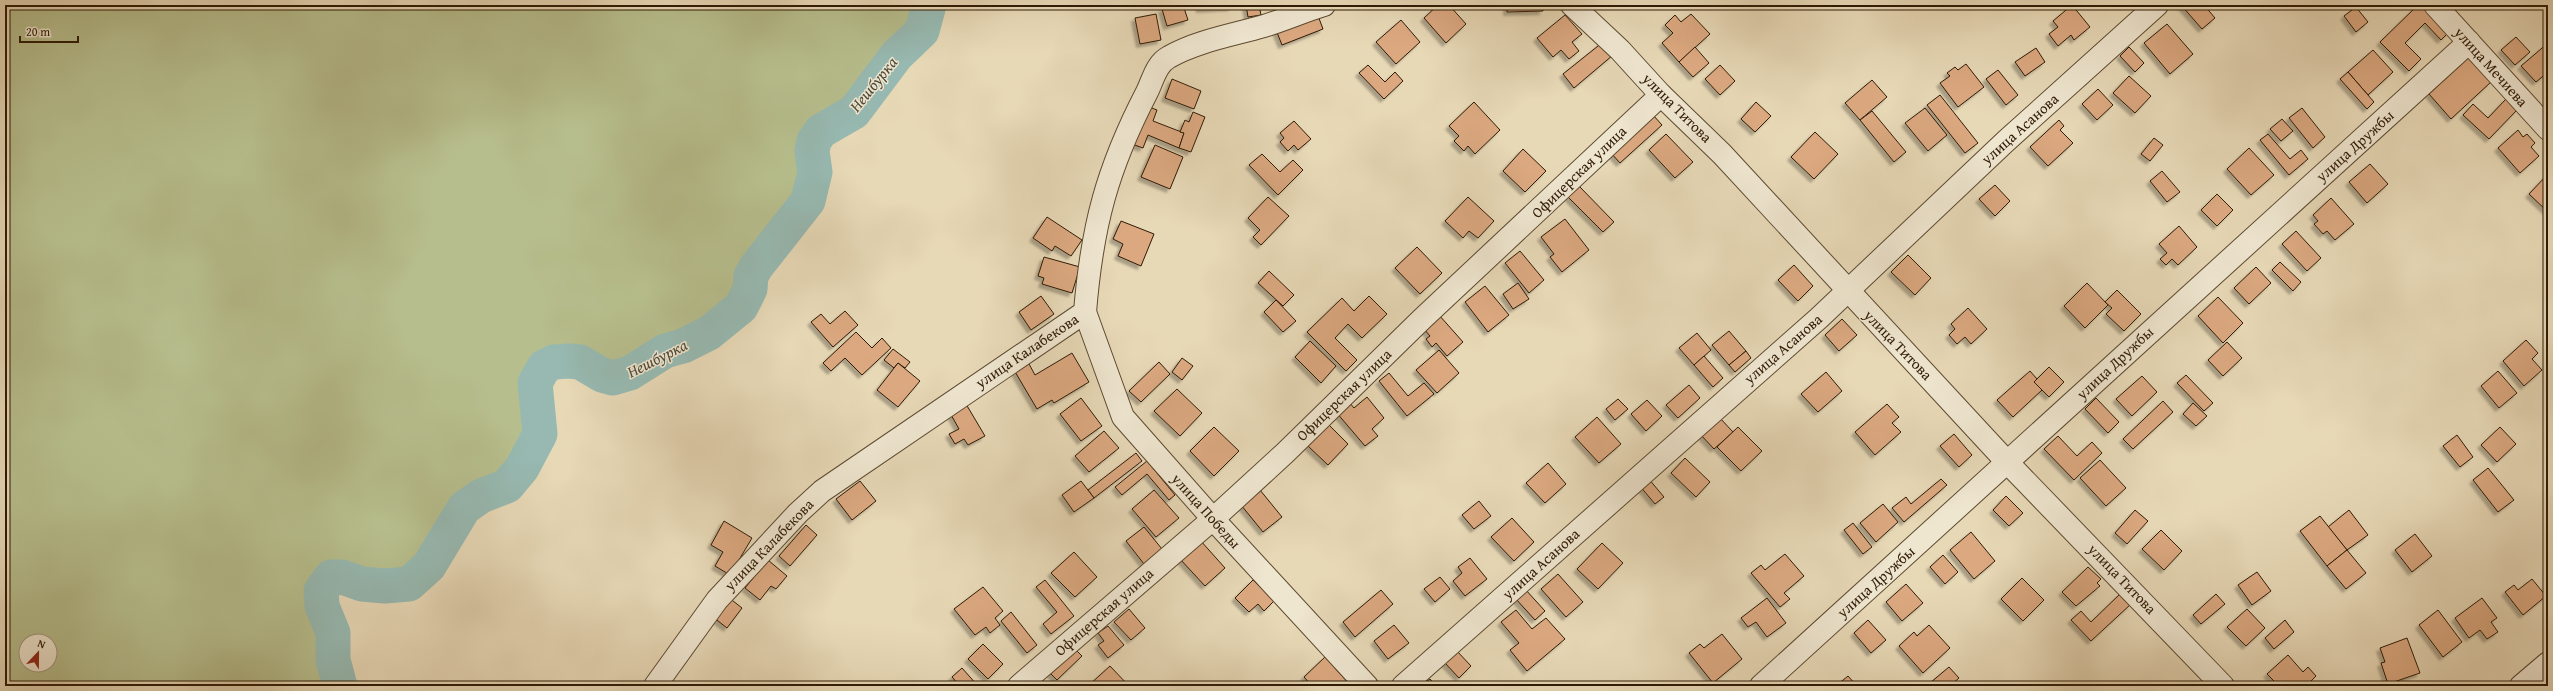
<svg xmlns="http://www.w3.org/2000/svg" width="2553" height="691" font-family="'Gentium Book Plus',serif">
	<style>
		.green { fill: #b7be8d; stroke: #726c49; fill-rule: evenodd }
		.lines { fill: none; stroke-linecap: round; stroke-linejoin: round }
		.river { stroke: #97b9b1; stroke-width: 35 }
		.building { fill: #dba880; stroke: #2e1a05; filter: url(#shadow) }
		.minor-casing { stroke: #5c4a31; stroke-width: 24 }
		.minor { stroke: #efe6d0; stroke-width: 22 }
		.labels { text-anchor: middle; stroke-width: 3; stroke-linejoin: round; paint-order: stroke }
		.street-label { font-size: 15px; fill: #2e1a05; stroke: #efe6d0 }
		.water-label { font-size: 16px; font-style: italic; fill: #4e4a39; stroke: #efe6d0 }
	</style>
	<defs>
		<filter id="shadow"><feDropShadow dx="-3.5" dy="3.5" stdDeviation="1" flood-color="#0004"/></filter>
	</defs>
	<rect width="100%" height="100%" fill="#e7d8b6"/>
	<filter id="stains"><feTurbulence type="fractalNoise" baseFrequency=".005" numOctaves="4"/><feColorMatrix values="0 0 0 0 .2 0 0 0 0 .09 0 0 0 0 .02 0 0 0 .5 -.17"/></filter>
	<radialGradient id="worn" r=".72"><stop offset=".6" stop-color="#630" stop-opacity="0"/><stop offset="1" stop-color="#630" stop-opacity=".3"/></radialGradient>
	<!-- green -->
	<path class="green" d="M 5,5 L 929,5 L 922,31 L 896,56 L 854,112 L 821,131 L 814,141 L 812,151 L 815,172 L 808,201 L 756,267 L 751,276 L 750,289 L 741,307 L 709,333 L 683,346 L 665,351 L 630,373 L 613,378 L 602,375 L 580,362 L 569,361 L 554,362 L 544,367 L 535,383 L 540,434 L 522,468 L 507,486 L 481,496 L 464,508 L 429,566 L 409,584 L 385,586 L 362,584 L 342,577 L 331,577 L 321,591 L 322,606 L 333,633 L 333,660 L 340,686 L 5,686 ZM 26,641 L 50,641 L 50,665 L 26,665 Z"/>
	<g class="lines">
		<!-- river -->
		<polyline class="river" points="340,686 333,660 333,633 322,606 321,591 331,577 342,577 362,584 385,586 409,584 429,566 464,508 481,496 507,486 522,468 540,434 535,383 544,367 554,362 569,361 580,362 602,375 613,378 630,373 665,351 683,346 709,333 741,307 750,289 751,276 756,267 808,201 815,172 812,151 814,141 821,131 854,112 896,56 922,31 929,5"/>
	</g>
	<!-- building -->
	<g class="building">
		<polygon points="1173,5 1183,5 1188,20 1167,26 1162,9"/>
		<polygon points="1199,5 1231,5 1232,7 1200,9"/>
		<polygon points="1246,5 1259,5 1261,15 1248,17"/>
		<polygon points="1438,5 1449,5 1466,24 1446,43 1424,18"/>
		<polygon points="1507,5 1543,5 1543,11 1507,12"/>
		<polygon points="2072,5 2090,27 2074,40 2071,35 2058,46 2049,34 2058,27 2053,21"/>
		<polygon points="2181,5 2204,5 2215,18 2202,29"/>
		<polygon points="2418,5 2429,5 2452,29 2441,40 2425,23 2405,43 2421,59 2409,71 2380,42"/>
		<polygon points="2356,7 2368,22 2356,32 2344,16"/>
		<polygon points="1317,13 1323,29 1282,45 1276,30"/>
		<polygon points="1156,14 1161,40 1140,44 1135,18"/>
		<polygon points="1691,14 1710,34 1679,62 1662,43 1673,33 1665,25 1675,15 1681,22"/>
		<polygon points="1565,15 1582,34 1572,42 1579,51 1569,59 1561,50 1553,57 1537,38"/>
		<polygon points="1401,20 1420,42 1396,64 1376,42"/>
		<polygon points="2167,24 2193,54 2170,74 2144,43"/>
		<polygon points="2516,37 2530,52 2515,65 2501,50"/>
		<polygon points="1603,42 1613,55 1574,88 1563,74"/>
		<polygon points="2548,43 2548,72 2536,82 2521,66"/>
		<polygon points="1695,47 1709,63 1693,77 1679,62"/>
		<polygon points="2129,47 2144,63 2135,72 2120,56"/>
		<polygon points="2036,48 2045,62 2025,76 2015,62"/>
		<polygon points="2373,50 2393,72 2368,95 2348,72"/>
		<polygon points="2468,58 2491,82 2451,119 2429,94"/>
		<polygon points="1966,64 1984,87 1958,107 1940,83 1950,76 1947,73 1955,67 1958,70"/>
		<polygon points="1368,65 1385,82 1395,72 1403,81 1384,99 1359,73"/>
		<polygon points="1720,65 1735,81 1720,95 1705,79"/>
		<polygon points="1998,70 2018,95 2006,105 1986,79"/>
		<polygon points="2348,72 2374,102 2367,109 2340,79"/>
		<polygon points="2129,76 2151,96 2135,113 2113,93"/>
		<polygon points="1172,79 1201,91 1194,109 1165,98"/>
		<polygon points="1872,80 1887,97 1860,120 1845,103"/>
		<polygon points="2098,89 2113,105 2097,120 2082,104"/>
		<polygon points="1940,95 1978,143 1965,153 1927,105"/>
		<polygon points="2506,99 2517,110 2489,139 2463,115 2473,104 2488,118"/>
		<polygon points="1474,102 1500,130 1475,154 1468,146 1464,151 1454,141 1459,136 1449,126"/>
		<polygon points="1756,102 1771,116 1755,132 1741,119"/>
		<polygon points="1144,105 1157,110 1153,121 1184,133 1179,148 1148,135 1143,148 1129,143"/>
		<polygon points="1925,108 1947,135 1928,151 1905,123"/>
		<polygon points="2302,108 2325,137 2313,148 2289,118"/>
		<polygon points="1872,111 1906,152 1894,162 1860,120"/>
		<polygon points="1193,112 1205,117 1191,152 1179,148 1184,133 1180,132 1185,120 1189,122"/>
		<polygon points="1653,115 1662,125 1620,163 1611,153"/>
		<polygon points="2282,119 2293,131 2281,141 2270,129"/>
		<polygon points="2059,120 2064,126 2060,130 2073,143 2048,166 2030,147"/>
		<polygon points="1294,121 1311,139 1298,150 1294,145 1288,151 1280,142 1284,138 1280,133"/>
		<polygon points="2518,130 2523,137 2527,134 2535,143 2531,147 2539,156 2520,173 2498,148"/>
		<polygon points="1815,132 1838,154 1814,179 1791,157"/>
		<polygon points="1666,134 1693,162 1675,178 1649,150"/>
		<polygon points="2268,134 2290,159 2301,150 2308,159 2289,175 2260,140"/>
		<polygon points="2154,138 2163,145 2150,161 2141,154"/>
		<polygon points="1155,145 1183,157 1170,189 1141,177"/>
		<polygon points="2249,148 2274,175 2251,195 2227,169"/>
		<polygon points="1523,149 1546,171 1525,192 1503,171"/>
		<polygon points="1262,154 1280,172 1293,160 1303,170 1278,195 1249,165"/>
		<polygon points="2370,164 2388,184 2367,203 2349,182"/>
		<polygon points="2162,171 2180,192 2167,202 2150,181"/>
		<polygon points="2548,174 2548,212 2529,194"/>
		<polygon points="1995,185 2010,201 1995,216 1979,199"/>
		<polygon points="1579,186 1614,222 1603,232 1568,197"/>
		<polygon points="2217,194 2233,210 2217,226 2201,210"/>
		<polygon points="1268,197 1289,216 1261,245 1253,237 1260,230 1248,218"/>
		<polygon points="1468,197 1494,221 1478,238 1469,231 1463,238 1445,221"/>
		<polygon points="2331,198 2354,224 2335,240 2327,231 2323,234 2314,224 2318,221 2313,215"/>
		<polygon points="1047,217 1082,240 1071,256 1055,246 1052,251 1033,238"/>
		<polygon points="1565,219 1589,250 1562,272 1550,257 1554,254 1541,237"/>
		<polygon points="1121,221 1154,234 1141,266 1118,256 1123,244 1113,239"/>
		<polygon points="2179,226 2197,247 2178,265 2172,259 2166,265 2160,259 2167,253 2159,244"/>
		<polygon points="2296,231 2321,258 2307,271 2282,244"/>
		<polygon points="1417,247 1442,273 1420,294 1395,268"/>
		<polygon points="1520,251 1544,280 1529,293 1505,263"/>
		<polygon points="1908,255 1931,278 1915,295 1891,272"/>
		<polygon points="1044,257 1080,267 1072,293 1042,284 1044,278 1038,276"/>
		<polygon points="2280,262 2301,282 2293,291 2272,270"/>
		<polygon points="1794,265 1813,286 1798,301 1778,280"/>
		<polygon points="2256,267 2271,283 2249,304 2234,288"/>
		<polygon points="1269,271 1294,295 1283,306 1258,283"/>
		<polygon points="1518,283 1529,299 1513,309 1503,294"/>
		<polygon points="2087,283 2108,305 2085,328 2064,306"/>
		<polygon points="1485,286 1509,315 1488,332 1465,302"/>
		<polygon points="2117,290 2141,314 2124,331 2106,314 2112,308 2105,302"/>
		<polygon points="1041,296 1054,314 1031,330 1019,312"/>
		<polygon points="1369,296 1387,314 1362,338 1348,324 1335,338 1357,360 1346,371 1307,332 1342,298 1354,311"/>
		<polygon points="2218,297 2243,323 2223,343 2198,316"/>
		<polygon points="1276,300 1296,321 1283,332 1264,312"/>
		<polygon points="1968,308 1987,329 1971,344 1965,337 1957,344 1949,335 1955,329 1951,324"/>
		<polygon points="845,311 858,325 833,347 811,322 821,314 830,324"/>
		<polygon points="1439,315 1463,342 1447,356 1436,343 1432,347 1426,339 1430,336 1424,329"/>
		<polygon points="1842,319 1857,335 1839,351 1825,335"/>
		<polygon points="1729,331 1746,351 1729,365 1712,345"/>
		<polygon points="856,332 872,348 882,338 891,348 862,375 845,358 831,371 823,363"/>
		<polygon points="1697,333 1711,350 1694,365 1679,348"/>
		<polygon points="2526,340 2538,353 2532,359 2542,370 2524,386 2503,361"/>
		<polygon points="1310,341 1336,366 1321,383 1295,357"/>
		<polygon points="2227,342 2242,358 2223,376 2208,360"/>
		<polygon points="893,349 910,362 905,368 898,363 894,368 884,360"/>
		<polygon points="1439,350 1459,373 1437,393 1416,370"/>
		<polygon points="1746,351 1751,358 1735,372 1729,365"/>
		<polygon points="1072,353 1089,382 1054,403 1052,400 1037,409 1014,370 1028,362 1035,375"/>
		<polygon points="1704,356 1723,378 1713,387 1694,365"/>
		<polygon points="1182,358 1193,366 1182,380 1172,372"/>
		<polygon points="1159,362 1170,374 1141,402 1129,391"/>
		<polygon points="898,363 920,381 898,407 877,390"/>
		<polygon points="2049,367 2064,382 2049,397 2034,382"/>
		<polygon points="2030,371 2037,379 2034,382 2042,390 2013,417 1997,400"/>
		<polygon points="2498,371 2517,393 2499,408 2481,386"/>
		<polygon points="1826,372 1842,391 1818,412 1801,394"/>
		<polygon points="1389,373 1408,396 1424,383 1434,394 1407,416 1379,381"/>
		<polygon points="2186,375 2213,403 2204,411 2177,383"/>
		<polygon points="2142,376 2157,392 2132,416 2116,399"/>
		<polygon points="1689,385 1700,398 1678,418 1666,405"/>
		<polygon points="1177,389 1202,413 1180,436 1154,411"/>
		<polygon points="1367,397 1384,418 1372,429 1378,436 1365,446 1336,412 1349,402 1354,408"/>
		<polygon points="1081,398 1102,426 1081,441 1060,414"/>
		<polygon points="2096,398 2119,422 2108,433 2085,409"/>
		<polygon points="1618,399 1628,409 1615,420 1606,409"/>
		<polygon points="1647,400 1662,416 1646,431 1631,414"/>
		<polygon points="2163,401 2173,412 2133,449 2123,439"/>
		<polygon points="2193,403 2207,416 2196,426 2183,414"/>
		<polygon points="966,404 985,436 968,445 964,439 955,444 949,434 959,429 950,413"/>
		<polygon points="1887,404 1899,417 1892,423 1901,432 1875,455 1855,432"/>
		<polygon points="1597,417 1621,444 1599,463 1575,437"/>
		<polygon points="1719,417 1733,432 1714,449 1700,434"/>
		<polygon points="1329,425 1348,444 1328,465 1308,446"/>
		<polygon points="1214,427 1239,451 1214,476 1190,451"/>
		<polygon points="1738,427 1762,451 1741,471 1717,447"/>
		<polygon points="2500,427 2516,444 2497,462 2481,445"/>
		<polygon points="1104,431 1119,448 1089,472 1075,456"/>
		<polygon points="1954,434 1972,455 1959,467 1940,446"/>
		<polygon points="2457,435 2473,457 2460,467 2443,446"/>
		<polygon points="2058,436 2077,456 2092,442 2102,453 2074,480 2044,449"/>
		<polygon points="1136,453 1142,461 1094,498 1088,490"/>
		<polygon points="1685,458 1710,482 1696,497 1671,473"/>
		<polygon points="2100,460 2126,488 2106,506 2080,478"/>
		<polygon points="1147,461 1175,495 1169,500 1147,474 1122,495 1115,487"/>
		<polygon points="1548,463 1566,484 1545,503 1526,483"/>
		<polygon points="2488,468 2514,500 2498,512 2473,480"/>
		<polygon points="1648,478 1664,497 1655,504 1639,485"/>
		<polygon points="1941,479 1947,485 1904,522 1892,508 1906,497 1911,504"/>
		<polygon points="860,481 876,501 852,520 836,499"/>
		<polygon points="1081,481 1094,498 1074,512 1062,495"/>
		<polygon points="1154,490 1179,518 1156,537 1132,509"/>
		<polygon points="1260,490 1282,517 1263,532 1241,505"/>
		<polygon points="2006,496 2023,513 2009,526 1993,510"/>
		<polygon points="1479,501 1491,516 1474,529 1462,515"/>
		<polygon points="1883,504 1898,522 1876,542 1860,523"/>
		<polygon points="2135,510 2148,521 2127,544 2115,533"/>
		<polygon points="2349,510 2368,535 2347,550 2328,527"/>
		<polygon points="2320,516 2347,550 2327,566 2300,531"/>
		<polygon points="1512,518 1534,542 1514,561 1491,537"/>
		<polygon points="724,521 752,538 730,575 715,566 723,552 711,545"/>
		<polygon points="1853,523 1872,547 1863,554 1844,530"/>
		<polygon points="806,525 817,535 790,566 779,556"/>
		<polygon points="1144,527 1162,549 1144,564 1126,541"/>
		<polygon points="2161,530 2182,551 2164,570 2142,549"/>
		<polygon points="1971,532 1995,561 1974,579 1950,550"/>
		<polygon points="2415,534 2432,556 2412,572 2395,550"/>
		<polygon points="1200,540 1225,568 1205,586 1180,559"/>
		<polygon points="1602,543 1623,563 1598,589 1577,569"/>
		<polygon points="2347,550 2366,573 2346,589 2327,566"/>
		<polygon points="1074,552 1097,577 1075,597 1051,573"/>
		<polygon points="1785,554 1804,576 1784,593 1790,599 1780,607 1751,573 1761,565 1765,570"/>
		<polygon points="1943,555 1958,572 1945,584 1930,567"/>
		<polygon points="1470,558 1487,579 1465,596 1453,581 1462,573 1458,567"/>
		<polygon points="768,560 787,576 776,589 771,586 760,600 745,588"/>
		<polygon points="2088,567 2101,579 2097,583 2100,586 2076,606 2062,592"/>
		<polygon points="2257,572 2271,591 2252,605 2238,585"/>
		<polygon points="1558,574 1583,602 1566,617 1541,589"/>
		<polygon points="1440,577 1450,589 1435,602 1424,589"/>
		<polygon points="2022,578 2044,600 2023,621 2001,599"/>
		<polygon points="2532,579 2546,596 2523,615 2505,592 2514,585 2518,590"/>
		<polygon points="1045,580 1074,616 1051,634 1043,624 1057,612 1036,587"/>
		<polygon points="1253,580 1274,601 1264,611 1258,604 1249,612 1235,598"/>
		<polygon points="1906,584 1923,603 1902,621 1886,602"/>
		<polygon points="983,587 1003,611 995,618 1000,625 990,633 986,627 975,635 954,609"/>
		<polygon points="1525,589 1545,611 1535,620 1515,598"/>
		<polygon points="1381,590 1393,604 1355,637 1343,622"/>
		<polygon points="2121,593 2131,604 2091,641 2071,620 2081,611 2091,622"/>
		<polygon points="2216,594 2225,604 2201,624 2193,615"/>
		<polygon points="728,597 742,608 727,628 713,617"/>
		<polygon points="1767,598 1786,623 1767,637 1756,622 1748,627 1741,618"/>
		<polygon points="2482,598 2497,618 2491,622 2498,632 2487,639 2480,630 2469,638 2455,618"/>
		<polygon points="1129,609 1145,628 1131,640 1114,622"/>
		<polygon points="2247,609 2265,628 2246,646 2227,627"/>
		<polygon points="1516,610 1532,629 1546,618 1565,639 1527,671 1510,650 1519,643 1501,622"/>
		<polygon points="2438,610 2462,642 2443,657 2419,625"/>
		<polygon points="1011,612 1037,645 1027,653 1001,621"/>
		<polygon points="1868,620 1886,640 1871,653 1854,633"/>
		<polygon points="2285,620 2294,632 2274,649 2265,638"/>
		<polygon points="1394,625 1409,643 1388,659 1374,641"/>
		<polygon points="1929,625 1950,648 1923,673 1899,646 1914,632 1917,636"/>
		<polygon points="1108,626 1124,645 1108,658 1098,645 1104,641 1098,633"/>
		<polygon points="1722,634 1742,659 1713,683 1689,653 1700,644 1704,648"/>
		<polygon points="2407,638 2420,673 2388,684 2381,663 2385,662 2380,648"/>
		<polygon points="983,644 1003,664 988,679 968,659"/>
		<polygon points="1075,649 1082,656 1057,680 1050,673"/>
		<polygon points="1456,650 1471,666 1459,678 1444,662"/>
		<polygon points="2288,655 2303,672 2308,667 2316,676 2306,686 2279,686 2267,674"/>
		<polygon points="1325,657 1351,686 1312,686 1304,677"/>
		<polygon points="1110,666 1129,686 1088,686"/>
		<polygon points="1949,667 1959,678 1950,686 1932,686 1930,683"/>
		<polygon points="962,668 978,686 960,686 952,677"/>
		<polygon points="1848,676 1857,686 1836,686"/>
		<polygon points="1430,679 1436,686 1421,686"/>
	</g>
	<g class="lines">
		<defs>
			<g id="minor">
				<polyline points="1572,5 1620,50 1661,95 1722,154 2007,462 2223,686"/>
				<polyline points="2435,5 2548,129"/>
				<polyline points="1085,312 1123,417 1213,519 1367,686"/>
				<path d="M 655,686 L 717,600 L 798,513 L 822,491 L 1085,312 C 1092,226 1107,169 1147,92 C 1153,80 1156,64 1169,57 C 1197,41 1233,35 1264,26 C 1284,20 1304,11 1324,5"/>
				<polyline points="1019,686 1213,519 1285,453 1422,319 1661,95"/>
				<polyline points="1403,686 1819,318 2006,141 2157,5"/>
				<polyline points="1761,686 2469,42"/>
				<polyline points="2521,686 2548,663"/>
			</g>
		</defs>
		<!-- minor casing -->
		<use href="#minor" class="minor-casing"/>
		<!-- minor -->
		<use href="#minor" class="minor"/>
	</g>
	<g class="labels">
		<!-- street labels -->
		<g class="street-label">
			<text transform="translate(2491 67) rotate(48)" y="5">улица Мечиева</text>
			<text transform="translate(1677 108) rotate(45)" y="5">улица Титова</text>
			<text transform="translate(2020 129) rotate(-42)" y="5">улица Асанова</text>
			<text transform="translate(2355 146) rotate(-42)" y="5">улица Дружбы</text>
			<text transform="translate(1579 172) rotate(-44)" y="5">Офицерская улица</text>
			<text transform="translate(1898 345) rotate(46)" y="5">улица Титова</text>
			<text transform="translate(1783 349) rotate(-41)" y="5">улица Асанова</text>
			<text transform="translate(1027 351) rotate(-34)" y="5">улица Калабекова</text>
			<text transform="translate(2115 363) rotate(-43)" y="5">улица Дружбы</text>
			<text transform="translate(1344 395) rotate(-44)" y="5">Офицерская улица</text>
			<text transform="translate(1206 511) rotate(48)" y="5">улица Победы</text>
			<text transform="translate(769 545) rotate(-46)" y="5">улица Калабекова</text>
			<text transform="translate(1541 564) rotate(-42)" y="5">улица Асанова</text>
			<text transform="translate(2122 579) rotate(46)" y="5">улица Титова</text>
			<text transform="translate(1876 582) rotate(-42)" y="5">улица Дружбы</text>
			<text transform="translate(1104 612) rotate(-41)" y="5">Офицерская улица</text>
		</g>
		<!-- water labels -->
		<g class="water-label">
			<text transform="translate(873 84) rotate(-51)" y="6">Нешбурка</text>
			<text transform="translate(657 358) rotate(-27)" y="6">Нешбурка</text>
		</g>
	</g>
	<!-- margin -->
	<rect width="2553" height="691" fill="none" stroke="#e7d8b6" stroke-width="20"/>
	<rect x="6" y="6" width="2541" height="679" fill="none" stroke="#2e1a05" stroke-width="2"/>
	<rect x="10" y="10" width="2533" height="671" fill="none" stroke="#2e1a05"/>
	<!-- north arrow -->
	<g transform="translate(38 653) rotate(22)"><circle r="19" fill="#efe6d0" stroke="#a2947f"/>
	<path d="M0-3L7 15L0 10L-7 15Z" fill="#8f2418"/>
	<text y="-6" font-size="11" font-weight="bold" text-anchor="middle" fill="#2e1a05">N</text>
	</g>
	<!-- scale -->
	<path d="M20 36v6h58v-6" fill="none" stroke="#2e1a05" stroke-width="2"/>
	<text x="26" y="36" font-size="12" fill="#2e1a05" stroke="#efe6d0" stroke-width="3" paint-order="stroke">20 m</text>
	<rect width="100%" height="100%" filter="url(#stains)"/>
	<rect width="100%" height="100%" fill="url(#worn)"/>
</svg>
